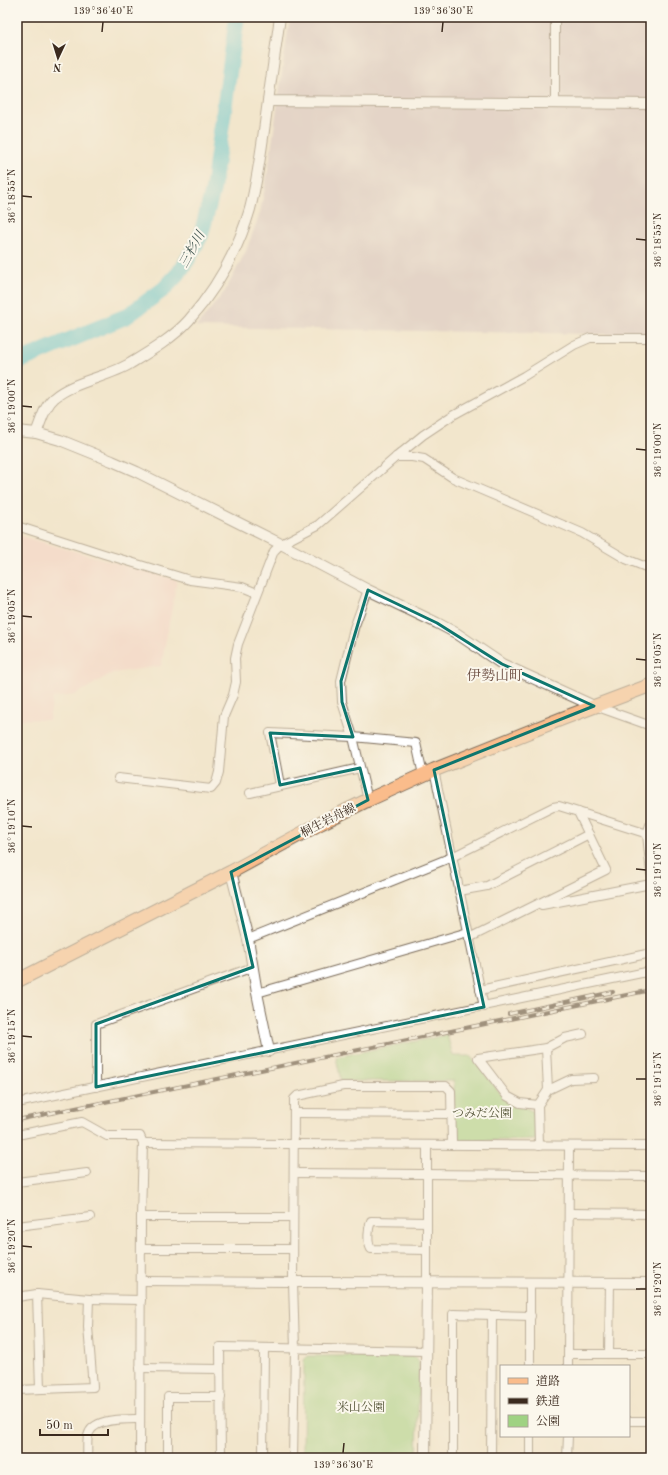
<svg xmlns="http://www.w3.org/2000/svg" width="668" height="1475" font-family="'Old Standard TT','Noto Serif JP',serif">
	<style>
		.built { fill: #f7d1c8 }
		.industrial { fill: #d2bfc0 }
		.green { fill: #9fd282; stroke: #6d7e50 }
		.lines { fill: none; stroke-linecap: round; stroke-linejoin: round }
		.river { stroke: #5bc7d3; stroke-width: 16 }
		.minor-casing { stroke: #7b6c5b; stroke-width: 10 }
		.tertiary-casing { stroke: #7b6c5b; stroke-width: 12 }
		.primary-casing { stroke: #7b6c5b; stroke-width: 15 }
		.minor { stroke: #fff; stroke-width: 8 }
		.tertiary { stroke: #fff; stroke-width: 10 }
		.primary { stroke: #fabc8b; stroke-width: 13 }
		.rail-casing { stroke: #3b2a1e; stroke-width: 4 }
		.rail { stroke: #fbf7ec; stroke-width: 2.5; stroke-dasharray: 8; stroke-linecap: butt }
		.marked { fill: none; stroke: #0f766e; stroke-width: 3; stroke-linejoin: round }
		.ticks { fill: none; stroke: #3b2a1e; stroke-width: 1.5 }
		.labels { text-anchor: middle; stroke-width: 4; stroke-linejoin: round; paint-order: stroke }
		.street-label { font-size: 12px; fill: #3b2a1e; stroke: #fbf7ec }
		.park-label { font-size: 12px; fill: #545437; stroke: #fbf7ec }
		.water-label { font-size: 13px; font-style: italic; fill: #455954; stroke: #fbf7ec }
		.quarter-label { font-size: 14px; fill: #6e5044; stroke: #fbf7ec }
		.neatline { fill: none; stroke: #3b2a1e; stroke-width: 1.5 }
		.ticks-label { font-size: 10px; text-anchor: middle; fill: #3b2a1e }
	</style>
	<rect width="100%" height="100%" fill="#fbf7ec"/>
	<filter id="ink" filterUnits="userSpaceOnUse"><feTurbulence type="fractalNoise" baseFrequency=".025" numOctaves="2"/><feDisplacementMap in="SourceGraphic" scale="8" xChannelSelector="R" yChannelSelector="G"/><feConvolveMatrix kernelMatrix="1 2 1 2 8 2 1 2 1" color-interpolation-filters="sRGB"/></filter>
	<filter id="wash" filterUnits="userSpaceOnUse"><feTurbulence type="fractalNoise" baseFrequency=".012" numOctaves="4" result="noise"/><feDisplacementMap in="SourceGraphic" scale="16" xChannelSelector="R" yChannelSelector="G"/><feGaussianBlur stdDeviation="0.9" result="paint"/><feColorMatrix in="noise" values="0 0 0 0 0 0 0 0 0 0 0 0 0 0 0 0 0 1.4 0 .05"/><feComposite in="paint" operator="in"/></filter>
	<g filter="url(#wash)">
		<rect width="100%" height="100%" fill="#f2e6cc"/>
		<!-- built -->
		<polygon class="built" points="17,535 177,580 161,666 112,673 75,695 53,698 49,720 17,719"/>
		<!-- industrial -->
		<polygon class="industrial" points="290,17 651,17 651,335 196,327 225,291 246,251 260,213 269,165"/>
		<!-- green -->
		<g class="green">
			<polygon points="447,1035 453,1056 470,1056 506,1100 513,1105 520,1105 536,1113 536,1140 456,1141 454,1138 454,1081 341,1081 336,1057"/>
			<polygon points="308,1356 414,1356 419,1363 417,1458 303,1458 304,1360"/>
		</g>
		<g class="lines">
			<!-- river -->
			<polyline class="river" points="17,362 127,316 164,289 178,274 188,259 201,235 213,189 237,17"/>
		</g>
	</g>
	<g filter="url(#ink)">
		<g class="lines">
			<defs>
				<g id="minor">
					<polyline points="555,103 555,17"/>
					<polyline points="396,457 412,457 424,459 453,478 582,533 626,559 651,569"/>
					<polyline points="17,526 104,554 190,580 242,587 257,593"/>
					<polyline points="368,590 354,628 341,681 342,702 353,737 368,800"/>
					<polyline points="595,706 651,726"/>
					<polyline points="434,770 484,1007"/>
					<polyline points="118,778 211,789 216,783 219,772 224,716 233,695 236,682 235,658 238,644 274,551 281,544 318,525 396,457 423,435 453,415 524,376 574,345 590,338 651,338"/>
					<polyline points="280,785 270,733 353,737 416,743 423,775"/>
					<polyline points="250,793 360,768"/>
					<polyline points="651,822 647,834 651,874"/>
					<polyline points="459,891 487,886 589,834"/>
					<polyline points="542,905 651,884"/>
					<polyline points="469,938 606,870 578,812"/>
					<polyline points="248,939 452,857 553,807 559,806 651,835"/>
					<polyline points="480,990 651,953"/>
					<polyline points="257,993 468,932"/>
					<polyline points="546,1048 548,1090"/>
					<polyline points="96,1087 96,1024 253,967"/>
					<polyline points="17,1103 651,971"/>
					<polyline points="538,1105 520,1103 507,1096 478,1058 546,1048 565,1038 583,1034"/>
					<polyline points="294,1113 451,1114"/>
					<polyline points="17,1135 82,1122 107,1136 140,1136 143,1143 141,1217 140,1458"/>
					<polyline points="143,1143 651,1146"/>
					<polyline points="539,1146 538,1105 548,1090 571,1079 594,1078"/>
					<polyline points="294,1173 651,1176"/>
					<polyline points="17,1182 87,1173"/>
					<polyline points="570,1213 651,1214"/>
					<polyline points="141,1217 293,1217"/>
					<polyline points="17,1226 90,1217"/>
					<polyline points="141,1249 293,1249"/>
					<path d="M 427,1250 L 371,1249 C 367,1242 368,1229 371,1221 L 427,1222"/>
					<polyline points="141,1281 293,1282"/>
					<polyline points="427,1283 427,1145"/>
					<polyline points="530,1283 530,1366"/>
					<polyline points="37,1294 40,1389"/>
					<polyline points="17,1297 37,1294 89,1299 141,1300"/>
					<polyline points="569,1354 651,1354"/>
					<polyline points="609,1354 610,1283"/>
					<polyline points="568,1366 569,1146"/>
					<polyline points="140,1368 220,1369"/>
					<polyline points="17,1390 93,1387 88,1327 89,1299"/>
					<polyline points="629,1421 651,1421"/>
					<path d="M 87,1458 C 88,1450 86,1439 89,1433 C 95,1418 126,1419 139,1419"/>
					<polyline points="168,1458 168,1397 221,1397"/>
					<polyline points="221,1458 220,1347 426,1351"/>
					<polyline points="263,1458 264,1348"/>
					<polyline points="293,1458 295,1349 293,1282 294,1099 297,1096 343,1086 446,1086 451,1091 452,1145"/>
					<polyline points="453,1458 453,1314 531,1316"/>
					<polyline points="491,1458 492,1315"/>
					<polyline points="530,1458 530,1436"/>
					<polyline points="567,1458 568,1436"/>
				</g>
				<g id="tertiary">
					<polyline points="280,17 268,101 651,104"/>
					<polyline points="17,431 36,433 60,440 112,461 137,472 281,544 368,590 437,623 456,633 502,664 594,706"/>
					<path d="M 36,433 C 41,422 44,406 54,398 C 74,381 109,377 131,363 C 151,351 174,337 189,320 C 217,288 238,250 250,209 C 259,174 263,137 268,101"/>
					<polyline points="231,872 248,939 257,993 269,1051"/>
					<polyline points="293,1282 651,1283"/>
					<polyline points="425,1458 427,1283"/>
				</g>
				<polyline id="primary" points="17,981 231,872 321,823 368,800 434,770 561,719 651,685"/>
			</defs>
			<!-- minor casing -->
			<use href="#minor" class="minor-casing"/>
			<!-- tertiary casing -->
			<use href="#tertiary" class="tertiary-casing"/>
			<!-- primary casing -->
			<use href="#primary" class="primary-casing"/>
			<!-- minor -->
			<use href="#minor" class="minor"/>
			<!-- tertiary -->
			<use href="#tertiary" class="tertiary"/>
			<!-- primary -->
			<use href="#primary" class="primary"/>
			<defs>
				<g id="rail">
					<polyline points="509,1014 613,992"/>
					<polyline points="17,1120 651,990"/>
				</g>
			</defs>
			<!-- rail casing -->
			<use href="#rail" class="rail-casing"/>
			<!-- rail -->
			<use href="#rail" class="rail"/>
		</g>
	</g>
	<!-- marked area -->
	<path d="M0 0H668V1475H0ZM 368,590 L 437,623 L 502,664 L 594,706 L 434,770 L 484,1007 L 96,1087 L 96,1024 L 253,967 L 231,872 L 368,800 L 360,768 L 280,785 L 270,733 L 353,737 L 342,702 L 341,681 Z" fill="#f2e6cc" fill-opacity=".55" fill-rule="evenodd"/>
	<path class="marked" d="M 368,590 L 437,623 L 502,664 L 594,706 L 434,770 L 484,1007 L 96,1087 L 96,1024 L 253,967 L 231,872 L 368,800 L 360,768 L 280,785 L 270,733 L 353,737 L 342,702 L 341,681 Z"/>
	<!-- ticks -->
	<path class="ticks" d="M 102,32 L 103,22M 442,32 L 443,22M 22,196 L 32,197M 636,239 L 646,240M 22,406 L 32,407M 636,449 L 646,450M 22,616 L 32,617M 636,659 L 646,660M 22,826 L 32,827M 636,869 L 646,870M 22,1036 L 32,1037M 636,1079 L 646,1079M 22,1246 L 32,1247M 636,1289 L 646,1289M 343,1453 L 344,1443"/>
	<g class="labels">
		<!-- street labels -->
		<g class="street-label">
			<text transform="translate(328 820) rotate(-27)" y="4">桐生岩舟線</text>
		</g>
		<!-- park labels -->
		<g class="park-label">
			<text x="482" y="1117">つみだ公園</text>
			<text x="361" y="1411">米山公園</text>
		</g>
		<!-- water labels -->
		<g class="water-label">
			<text transform="translate(191 249) rotate(-61)" y="5">三杉川</text>
		</g>
		<!-- quarter labels -->
		<g class="quarter-label">
			<text x="495" y="680">伊勢山町</text>
		</g>
	</g>
	<!-- margin -->
	<rect width="668" height="1475" fill="none" stroke="#fbf7ec" stroke-width="44"/>
	<!-- legend -->
	<rect x="500" y="1365" width="130" height="72" fill="#fbf7ec" stroke="#aea59a"/>
	<rect x="508" y="1378" width="20" height="6" fill="#fabc8b" stroke="#aea59a"/>
	<text x="536" y="1385" font-size="12" fill="#3b2a1e">道路</text>
	<rect x="508" y="1398" width="20" height="6" fill="#3b2a1e" stroke="#aea59a"/>
	<text x="536" y="1405" font-size="12" fill="#3b2a1e">鉄道</text>
	<rect x="508" y="1415" width="20" height="12" fill="#9fd282" stroke="#aea59a"/>
	<text x="536" y="1425" font-size="12" fill="#3b2a1e">公園</text>
	<!-- north arrow -->
	<g transform="translate(58 58) rotate(184)" stroke="#fbf7ec" stroke-width="3" paint-order="stroke">
	<path d="M0-3L7 15L0 10L-7 15Z" fill="#3b2a1e"/>
	<text y="-6" font-size="11" font-weight="bold" text-anchor="middle" fill="#3b2a1e">N</text>
	</g>
	<!-- scale -->
	<path d="M40 1429v6h68v-6" fill="none" stroke="#3b2a1e" stroke-width="2"/>
	<text x="46" y="1429" font-size="12" fill="#3b2a1e" stroke="#fbf7ec" stroke-width="3" paint-order="stroke">50 m</text>
	<rect x="22" y="22" width="624" height="1431" class="neatline"/>
	<g class="ticks-label">
		<text x="103" y="14">139°36'40"E</text>
		<text x="443" y="14">139°36'30"E</text>
		<text transform="translate(11 196) rotate(-90)" y="4">36°18'55"N</text>
		<text transform="translate(657 240) rotate(-90)" y="4">36°18'55"N</text>
		<text transform="translate(11 406) rotate(-90)" y="4">36°19'00"N</text>
		<text transform="translate(657 450) rotate(-90)" y="4">36°19'00"N</text>
		<text transform="translate(11 616) rotate(-90)" y="4">36°19'05"N</text>
		<text transform="translate(657 660) rotate(-90)" y="4">36°19'05"N</text>
		<text transform="translate(11 826) rotate(-90)" y="4">36°19'10"N</text>
		<text transform="translate(657 870) rotate(-90)" y="4">36°19'10"N</text>
		<text transform="translate(11 1036) rotate(-90)" y="4">36°19'15"N</text>
		<text transform="translate(657 1079) rotate(-90)" y="4">36°19'15"N</text>
		<text transform="translate(11 1246) rotate(-90)" y="4">36°19'20"N</text>
		<text transform="translate(657 1289) rotate(-90)" y="4">36°19'20"N</text>
		<text x="343" y="1468">139°36'30"E</text>
	</g>
</svg>
